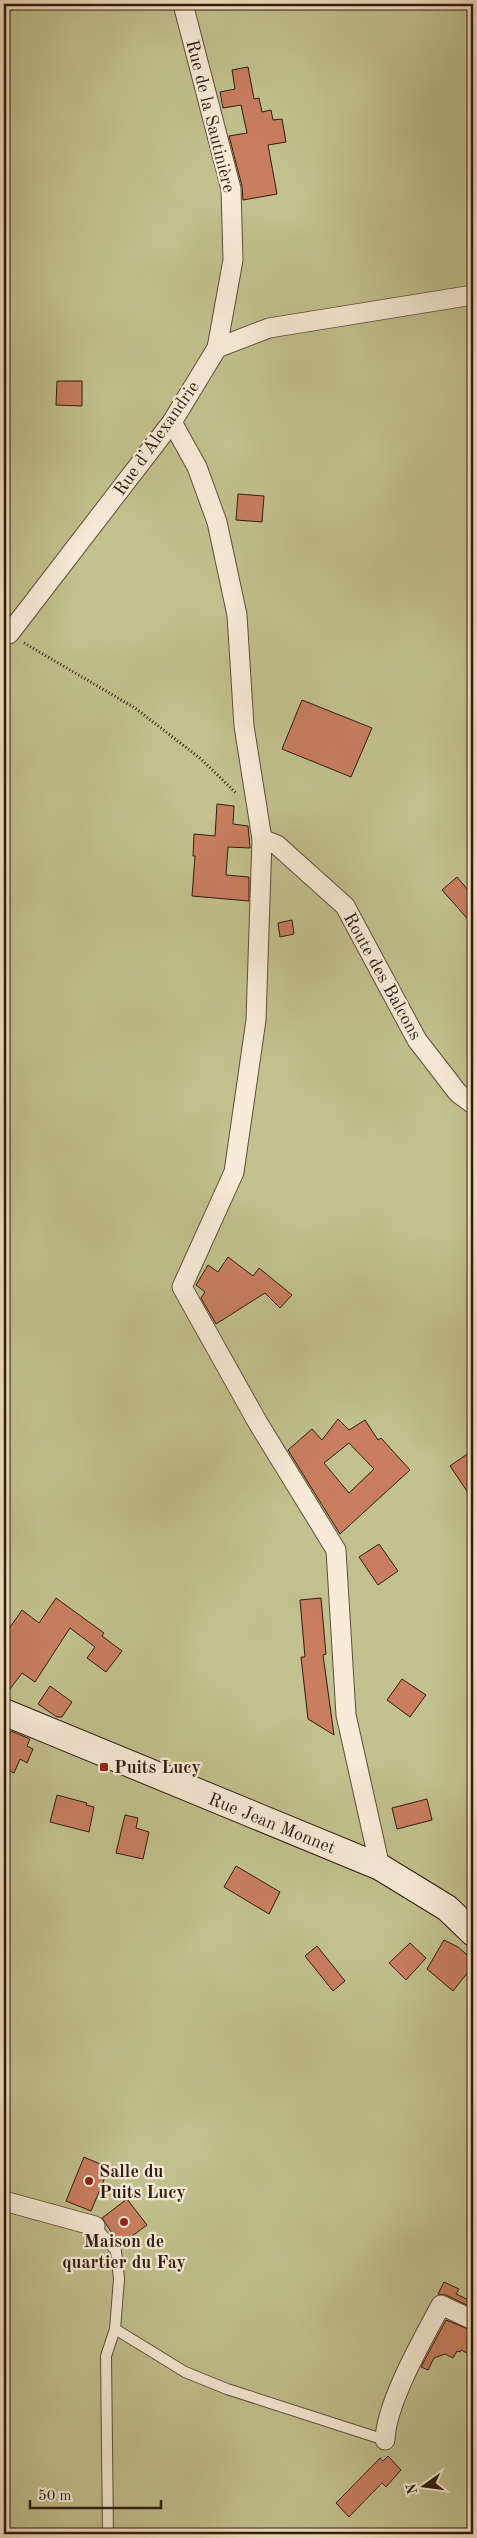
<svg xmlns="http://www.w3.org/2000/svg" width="477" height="2538" font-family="'Old Standard TT',serif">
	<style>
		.green { fill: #c2c18f; stroke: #786e4e }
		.building { fill: #c87e5f; stroke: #2e1c0d; fill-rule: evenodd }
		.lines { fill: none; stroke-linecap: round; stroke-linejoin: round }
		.lane-casing { stroke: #604e3a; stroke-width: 12 }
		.street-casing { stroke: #604e3a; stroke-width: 21 }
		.secondary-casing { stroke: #2e1c0d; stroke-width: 28 }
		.path { stroke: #2e1c0d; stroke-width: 3; stroke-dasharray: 1 2.5; stroke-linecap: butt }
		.lane { stroke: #f8ecd8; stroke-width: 10 }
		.street { stroke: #f8ecd8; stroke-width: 19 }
		.secondary { stroke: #f8ecd8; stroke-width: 26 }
		.poi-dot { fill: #8f2418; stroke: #f8ecd8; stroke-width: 2 }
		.labels { text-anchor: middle; stroke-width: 4.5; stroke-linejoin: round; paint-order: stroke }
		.street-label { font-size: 18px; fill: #2e1c0d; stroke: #f8ecd8 }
		.poi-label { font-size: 18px; font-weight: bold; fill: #2e1c0d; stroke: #f8ecd8; text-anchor: start }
	</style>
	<rect width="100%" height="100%" fill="#f5e2c3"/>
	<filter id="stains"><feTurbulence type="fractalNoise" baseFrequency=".004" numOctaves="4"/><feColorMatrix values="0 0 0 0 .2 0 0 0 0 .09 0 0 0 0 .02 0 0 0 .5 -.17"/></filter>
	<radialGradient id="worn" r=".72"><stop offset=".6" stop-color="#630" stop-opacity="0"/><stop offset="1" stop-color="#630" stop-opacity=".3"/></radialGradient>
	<!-- green -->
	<rect class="green" x="4" y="4" width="469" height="2530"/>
	<!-- building -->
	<g class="building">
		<polygon points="248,67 254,99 259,98 262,112 271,110 273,120 282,119 286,142 268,145 277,194 243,200 242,186 229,136 247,133 241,105 223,108 220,92 235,89 232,70"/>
		<polygon points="57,381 82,381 82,406 56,405"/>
		<polygon points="238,494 264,496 262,522 236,520"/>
		<polygon points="302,700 372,728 351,777 282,749"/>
		<polygon points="217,804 234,806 233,824 248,826 250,848 228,847 226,875 249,877 249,901 192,896 195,856 193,856 194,834 215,836"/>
		<polygon points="457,877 473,896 473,925 442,890"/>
		<polygon points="292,920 294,934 280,937 278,923"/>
		<polygon points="228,1257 253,1276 259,1268 292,1295 280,1308 265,1293 216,1324 201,1298 205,1292 196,1285 208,1265 218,1272"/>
		<path d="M 338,1419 L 349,1430 L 365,1420 L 378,1440 L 381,1438 L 410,1470 L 340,1534 L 288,1450 L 312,1429 L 322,1440 ZM 349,1443 L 374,1469 L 349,1493 L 324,1463 Z"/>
		<polygon points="473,1450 473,1500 450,1466"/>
		<polygon points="379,1544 398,1571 378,1585 359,1557"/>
		<polygon points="56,1598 104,1633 102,1636 122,1651 106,1672 87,1658 95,1647 70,1628 35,1682 22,1673 4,1697 4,1636 22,1610 39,1623"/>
		<polygon points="321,1598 326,1654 323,1655 334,1735 308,1719 301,1657 305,1657 300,1600"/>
		<polygon points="402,1679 426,1695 410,1717 387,1700"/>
		<polygon points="50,1686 72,1702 62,1717 57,1717 38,1704"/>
		<polygon points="11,1731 30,1739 27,1746 33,1749 27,1763 20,1759 14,1773 4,1768 4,1746"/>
		<polygon points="57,1795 87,1803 86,1805 94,1807 89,1832 50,1822"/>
		<polygon points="427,1799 432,1820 397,1829 392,1808"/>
		<polygon points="125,1815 138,1818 136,1828 149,1832 143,1859 116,1853"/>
		<polygon points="236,1866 280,1892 269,1914 224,1887"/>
		<polygon points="444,1940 458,1947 473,1960 473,1966 453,1991 427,1969"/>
		<polygon points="410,1943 426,1958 406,1980 389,1963"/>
		<polygon points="317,1946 345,1981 333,1991 305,1956"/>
		<polygon points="84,2157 109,2168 91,2211 66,2201"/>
		<polygon points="127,2199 147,2225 120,2245 102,2218"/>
		<polygon points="444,2282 459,2289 456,2294 473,2302 473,2308 446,2295 438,2294"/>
		<polygon points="446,2320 473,2331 473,2356 461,2350 460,2352 457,2351 453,2358 445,2354 434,2358 428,2370 421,2367"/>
		<polygon points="388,2456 401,2470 386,2487 382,2483 349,2517 336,2503 380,2458 383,2461"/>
	</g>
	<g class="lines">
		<defs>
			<g id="lane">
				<polyline points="95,2226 116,2251 119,2279 115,2329 185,2372 227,2389 385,2440 385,2444"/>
				<polyline points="108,2534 106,2356 115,2329"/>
			</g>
			<g id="street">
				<polyline points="183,4 231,189 233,260 217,348"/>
				<polyline points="172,422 197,467 217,522 237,615 244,726 262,839 256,1020 234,1172 182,1287 258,1423 336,1550 346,1715 380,1867"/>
				<polyline points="4,630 9,634 172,422 217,348 269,328 473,295"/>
				<polyline points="262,839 277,845 345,906 417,1040 458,1093 473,1104"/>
				<polyline points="4,2201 95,2226"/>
				<path d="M 385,2440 C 386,2403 423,2339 441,2305 L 473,2320"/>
			</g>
			<polyline id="secondary" points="4,1712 380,1867 447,1908 473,1933"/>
		</defs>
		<!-- lane casing -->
		<use href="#lane" class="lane-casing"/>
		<!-- street casing -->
		<use href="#street" class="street-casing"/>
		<!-- secondary casing -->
		<use href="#secondary" class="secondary-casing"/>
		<!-- path -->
		<polyline class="path" points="24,643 135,708 201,759 236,793"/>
		<!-- lane -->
		<use href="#lane" class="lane"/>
		<!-- street -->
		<use href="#street" class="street"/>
		<!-- secondary -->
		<use href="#secondary" class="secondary"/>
	</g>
	<!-- markers -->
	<g class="poi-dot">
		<rect x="99" y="1762" width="10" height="10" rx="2.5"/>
		<circle cx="89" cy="2181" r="5"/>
		<circle cx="124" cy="2222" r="5"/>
	</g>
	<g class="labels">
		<!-- street labels -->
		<g class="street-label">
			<text transform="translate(211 116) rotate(76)" y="6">Rue de la Sautinière</text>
			<text transform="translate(156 438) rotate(-55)" y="6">Rue d’Alexandrie</text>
			<text transform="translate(383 976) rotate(61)" y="6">Route des Balcons</text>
			<text transform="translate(272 1823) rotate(22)" y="6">Rue Jean Monnet</text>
		</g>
		<!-- poi labels -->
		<g class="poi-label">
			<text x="114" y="1773">Puits Lucy</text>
			<text x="99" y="2177">Salle du<tspan x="99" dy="21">Puits Lucy</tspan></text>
			<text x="124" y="2247" text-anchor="middle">Maison de<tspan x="124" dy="21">quartier du Fay</tspan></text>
		</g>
	</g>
	<!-- margin -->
	<rect width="477" height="2538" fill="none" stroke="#f5e2c3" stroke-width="20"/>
	<rect x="5" y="5" width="467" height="2528" fill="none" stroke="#2e1c0d" stroke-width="2.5"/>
	<rect x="10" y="10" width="457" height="2518" fill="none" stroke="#2e1c0d"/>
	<!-- north arrow -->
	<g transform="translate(424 2486) rotate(256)" stroke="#f8ecd8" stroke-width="4" paint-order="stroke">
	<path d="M0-4L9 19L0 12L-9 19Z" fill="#2e1c0d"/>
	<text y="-8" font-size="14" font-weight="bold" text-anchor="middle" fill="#2e1c0d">N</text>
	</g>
	<!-- scale -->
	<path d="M30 2500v8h131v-8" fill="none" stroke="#2e1c0d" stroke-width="2.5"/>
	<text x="38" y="2500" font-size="15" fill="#2e1c0d" stroke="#f8ecd8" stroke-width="4" paint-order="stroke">50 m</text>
	<rect width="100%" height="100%" filter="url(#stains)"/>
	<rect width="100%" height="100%" fill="url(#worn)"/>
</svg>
